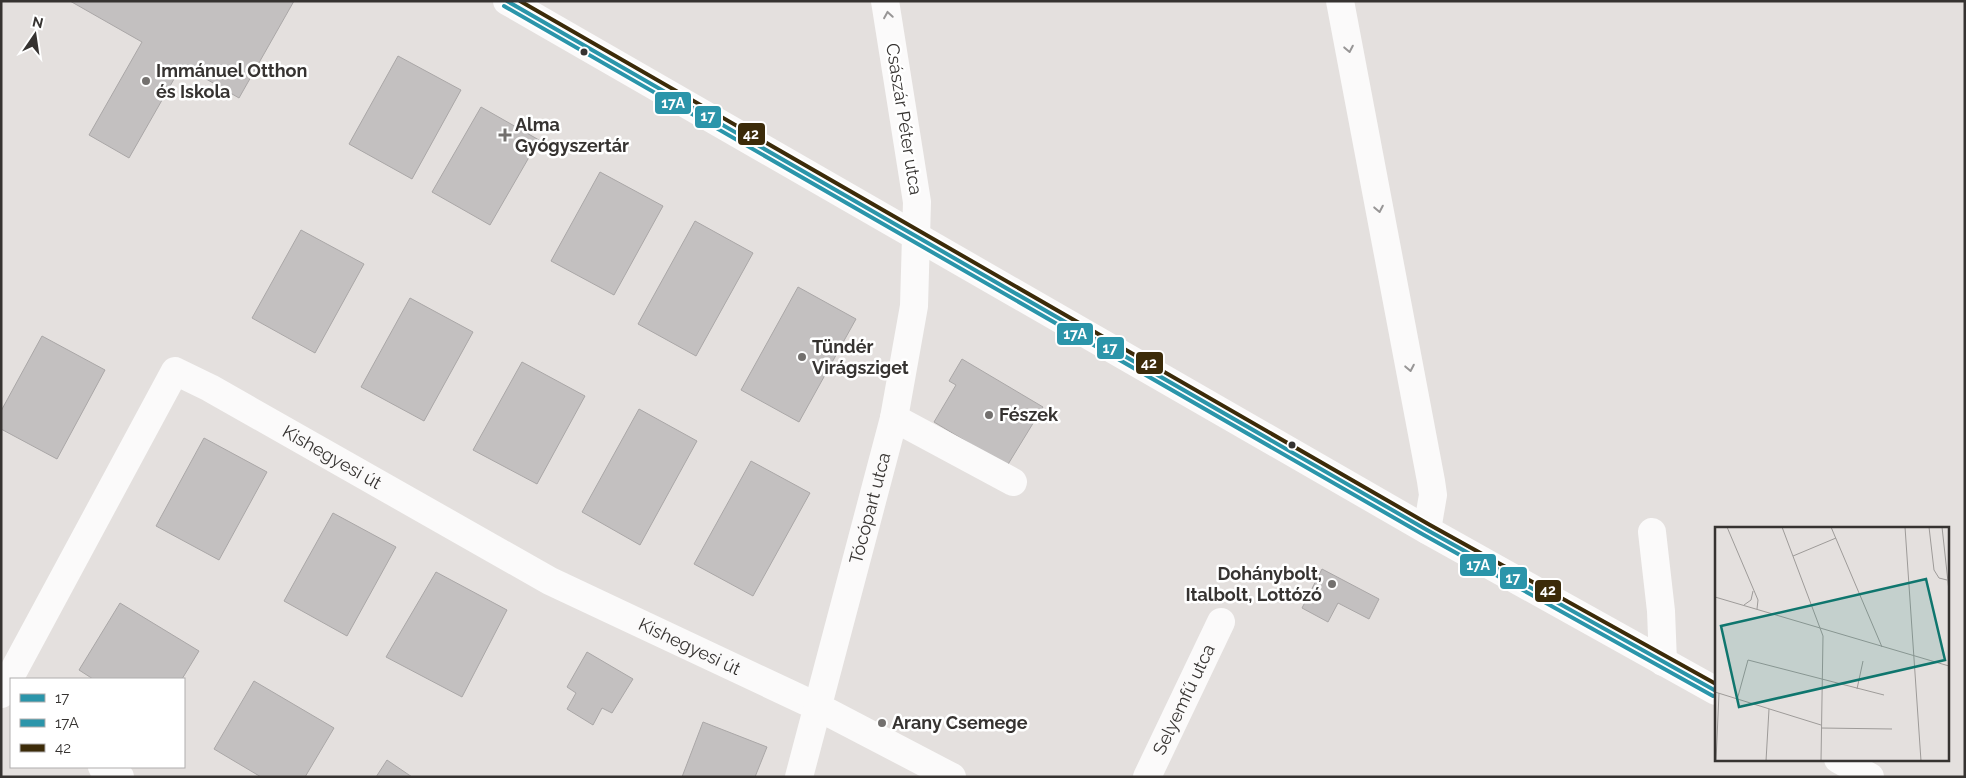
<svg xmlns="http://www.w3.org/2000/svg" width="1966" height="778" font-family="Raleway,sans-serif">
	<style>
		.building { fill: #c3c0c0; stroke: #aaa7a7 }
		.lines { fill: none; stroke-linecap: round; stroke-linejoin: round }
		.minor { stroke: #fbfafa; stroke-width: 28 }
		.bus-1-casing { stroke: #fff; stroke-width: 8 }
		.bus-2-casing { stroke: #fff; stroke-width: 8 }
		.bus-3-casing { stroke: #fff; stroke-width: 8 }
		.bus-1 { stroke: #2b95aa; stroke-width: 4 }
		.bus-2 { stroke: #2b95aa; stroke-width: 4 }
		.bus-3 { stroke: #3c2b09; stroke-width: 4 }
		.oneway { stroke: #989696 }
		.bus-dot { fill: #363331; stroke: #fff; stroke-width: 2 }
		.poi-dot { fill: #73706e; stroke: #fff; stroke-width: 2 }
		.labels { text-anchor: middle; stroke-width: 5; stroke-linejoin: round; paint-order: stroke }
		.poi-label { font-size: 18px; font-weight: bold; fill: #363331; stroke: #fff; text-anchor: start }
		.street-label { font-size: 18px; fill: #363331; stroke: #fff }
		.inset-road { fill: none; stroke: #9e9b99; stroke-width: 1 }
		.view { fill: #0f766e; fill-opacity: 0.15; stroke: #0f766e; stroke-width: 2.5 }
		.inset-edge { fill: none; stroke: #363331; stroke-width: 2.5 }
		.line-badge { stroke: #fff; stroke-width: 2 }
		.badge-label { font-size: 14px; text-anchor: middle; font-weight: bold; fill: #fff }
	</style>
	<rect width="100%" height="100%" fill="#e4e0de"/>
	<!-- building -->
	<g class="building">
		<polygon points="70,1 294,1 239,98 182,65 129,158 89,135 142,42"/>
		<polygon points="398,56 461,90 412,179 349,144"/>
		<polygon points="481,107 539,140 490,225 432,192"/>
		<polygon points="600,172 663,206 614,295 551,261"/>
		<polygon points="695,221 753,253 696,356 638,324"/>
		<polygon points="301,230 364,264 315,353 252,318"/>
		<polygon points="798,287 856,319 799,422 741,390"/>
		<polygon points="410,298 473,332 424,421 361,387"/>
		<polygon points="42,336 105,370 57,459 1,429 1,411"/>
		<polygon points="962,359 1043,407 1007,466 934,422 956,385 949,381"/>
		<polygon points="522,362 585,396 537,484 473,450"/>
		<polygon points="639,409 697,441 640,545 582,512"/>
		<polygon points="204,438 267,472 219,560 156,526"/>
		<polygon points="751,461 810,493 753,596 694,564"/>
		<polygon points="333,513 396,547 347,636 284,601"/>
		<polygon points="1322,569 1379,599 1369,619 1338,603 1328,622 1302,608"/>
		<polygon points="436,572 507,610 462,697 386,657"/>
		<polygon points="120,603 199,651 182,679 93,679 79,670"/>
		<polygon points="587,652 633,679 612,713 602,708 593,725 567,709 576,693 567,687"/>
		<polygon points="254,681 334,728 305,777 261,777 214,749"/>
		<polygon points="703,722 767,747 755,777 682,777"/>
		<polygon points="387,760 412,777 376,777"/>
	</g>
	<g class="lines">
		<!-- minor -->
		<g class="minor">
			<polyline points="507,1 1427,530 1716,691"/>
			<polyline points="1340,1 1431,481 1433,495 1427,530"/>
			<polyline points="894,418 1013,482"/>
			<polyline points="1652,532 1661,611 1663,662"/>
			<path id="s1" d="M 1,694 L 175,371 L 210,388 L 550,581 L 818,707 L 952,777"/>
			<polyline points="1838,759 1870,777"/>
			<polyline points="102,767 120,777"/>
			<path id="s2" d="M 799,777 L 894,418 L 914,306 L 917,202 L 885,1"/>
			<path id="s3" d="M 1147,777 L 1221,622"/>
		</g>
		<defs>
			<polyline id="bus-1" points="507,1 1427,530 1716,691"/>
			<polyline id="bus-2" points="504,6 1424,535 1713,696"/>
			<polyline id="bus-3" points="520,1 1430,525 1716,684"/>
		</defs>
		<!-- bus-1 casing -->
		<use href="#bus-1" class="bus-1-casing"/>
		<!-- bus-2 casing -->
		<use href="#bus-2" class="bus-2-casing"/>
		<!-- bus-3 casing -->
		<use href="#bus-3" class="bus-3-casing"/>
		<!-- bus-1 -->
		<use href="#bus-1" class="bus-1"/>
		<!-- bus-2 -->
		<use href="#bus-2" class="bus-2"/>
		<!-- bus-3 -->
		<use href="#bus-3" class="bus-3"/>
	</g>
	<!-- one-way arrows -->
	<defs><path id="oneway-chevron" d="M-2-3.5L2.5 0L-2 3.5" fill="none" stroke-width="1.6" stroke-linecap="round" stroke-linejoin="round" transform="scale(1.25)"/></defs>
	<g class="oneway">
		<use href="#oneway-chevron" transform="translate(888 15) rotate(-99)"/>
		<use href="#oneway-chevron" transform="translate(1349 49) rotate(79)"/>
		<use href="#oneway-chevron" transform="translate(1379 209) rotate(79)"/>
		<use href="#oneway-chevron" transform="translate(1410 368) rotate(79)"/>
	</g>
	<!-- markers -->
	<g class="bus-dot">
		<circle cx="584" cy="52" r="4.5"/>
		<circle cx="1292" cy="445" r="4.5"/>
	</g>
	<g class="poi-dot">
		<circle cx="146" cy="81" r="5"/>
		<path d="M502.5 127.5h5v5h5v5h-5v5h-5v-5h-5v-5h5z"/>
		<circle cx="802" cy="357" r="5"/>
		<circle cx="989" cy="415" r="5"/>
		<circle cx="1332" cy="584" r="5"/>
		<circle cx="882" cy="723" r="5"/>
	</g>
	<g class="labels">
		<!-- poi labels -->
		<g class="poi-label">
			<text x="156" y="77">Immánuel Otthon<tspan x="156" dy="21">és Iskola</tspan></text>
			<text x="515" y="131">Alma<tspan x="515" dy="21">Gyógyszertár</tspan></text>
			<text x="812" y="353">Tündér<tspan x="812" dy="21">Virágsziget</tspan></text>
			<text x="999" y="421">Fészek</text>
			<text x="1322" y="580" text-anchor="end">Dohánybolt,<tspan x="1322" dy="21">Italbolt, Lottózó</tspan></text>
			<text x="892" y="729">Arany Csemege</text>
		</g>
		<!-- street labels -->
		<g class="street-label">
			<text transform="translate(904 119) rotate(81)" y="6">Császár Péter utca</text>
			<text dy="6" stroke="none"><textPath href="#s1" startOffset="546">Kishegyesi út</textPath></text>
			<text dy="6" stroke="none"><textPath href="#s2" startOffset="278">Tócópart utca</textPath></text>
			<text dy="6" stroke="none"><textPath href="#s1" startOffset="951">Kishegyesi út</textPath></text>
			<text dy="6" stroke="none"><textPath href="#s3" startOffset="86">Selyemfű utca</textPath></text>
		</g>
	</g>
	<!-- overview -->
	<g transform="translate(1715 527)">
		<rect width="234" height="234" fill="#e4e0de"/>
		<path class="inset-road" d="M 12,0 L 43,73 L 42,82M 67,0 L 108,109 L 106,234M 116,0 L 167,120M 190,0 L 206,234M 214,0 L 219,43 L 224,51 L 232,53M 227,0 L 234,64M 78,29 L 121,11M 0,70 L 234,139M 29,78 L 36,73 L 38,64M 142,162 L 148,134M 0,165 L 106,198M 22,173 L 33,133 L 169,168M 106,201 L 177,202M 1,234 L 4,166M 51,234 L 54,182"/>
		<path class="view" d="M 211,52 L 230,133 L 24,180 L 6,99 Z"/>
		<rect width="234" height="234" class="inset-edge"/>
	</g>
	<g class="line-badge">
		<rect x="654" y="91" width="38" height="24" rx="5" fill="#2b95aa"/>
		<rect x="694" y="105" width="28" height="24" rx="5" fill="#2b95aa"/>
		<rect x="737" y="122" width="29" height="24" rx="5" fill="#3c2b09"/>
		<rect x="1056" y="322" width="38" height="24" rx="5" fill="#2b95aa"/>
		<rect x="1096" y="336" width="29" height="24" rx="5" fill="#2b95aa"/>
		<rect x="1135" y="351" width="29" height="24" rx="5" fill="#3c2b09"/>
		<rect x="1459" y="553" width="38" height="24" rx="5" fill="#2b95aa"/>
		<rect x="1499" y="566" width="29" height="24" rx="5" fill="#2b95aa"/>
		<rect x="1534" y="579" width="28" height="24" rx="5" fill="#3c2b09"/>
	</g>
	<g class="badge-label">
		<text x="673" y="108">17A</text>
		<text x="708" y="121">17</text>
		<text x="751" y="139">42</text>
		<text x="1075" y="339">17A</text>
		<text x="1110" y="353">17</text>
		<text x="1149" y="368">42</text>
		<text x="1478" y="570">17A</text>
		<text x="1513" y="583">17</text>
		<text x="1548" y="595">42</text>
	</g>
	<!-- border -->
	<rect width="1966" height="778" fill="none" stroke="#363331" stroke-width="5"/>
	<!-- legend -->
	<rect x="10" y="678" width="175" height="90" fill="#ffffff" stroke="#afadad"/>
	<rect x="20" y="694" width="25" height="8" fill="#2b95aa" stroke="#afadad"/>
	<text x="55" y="703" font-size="15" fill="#363331">17</text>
	<rect x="20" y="719" width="25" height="8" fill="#2b95aa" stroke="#afadad"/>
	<text x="55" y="728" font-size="15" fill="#363331">17A</text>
	<rect x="20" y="744" width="25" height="8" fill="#3c2b09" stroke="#afadad"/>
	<text x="55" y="753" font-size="15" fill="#363331">42</text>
	<!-- north arrow -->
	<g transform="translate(35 35) rotate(13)" stroke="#ffffff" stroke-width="4" paint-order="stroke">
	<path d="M0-4L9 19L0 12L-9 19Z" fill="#363331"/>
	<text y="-8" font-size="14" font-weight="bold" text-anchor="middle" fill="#363331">N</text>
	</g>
</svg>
